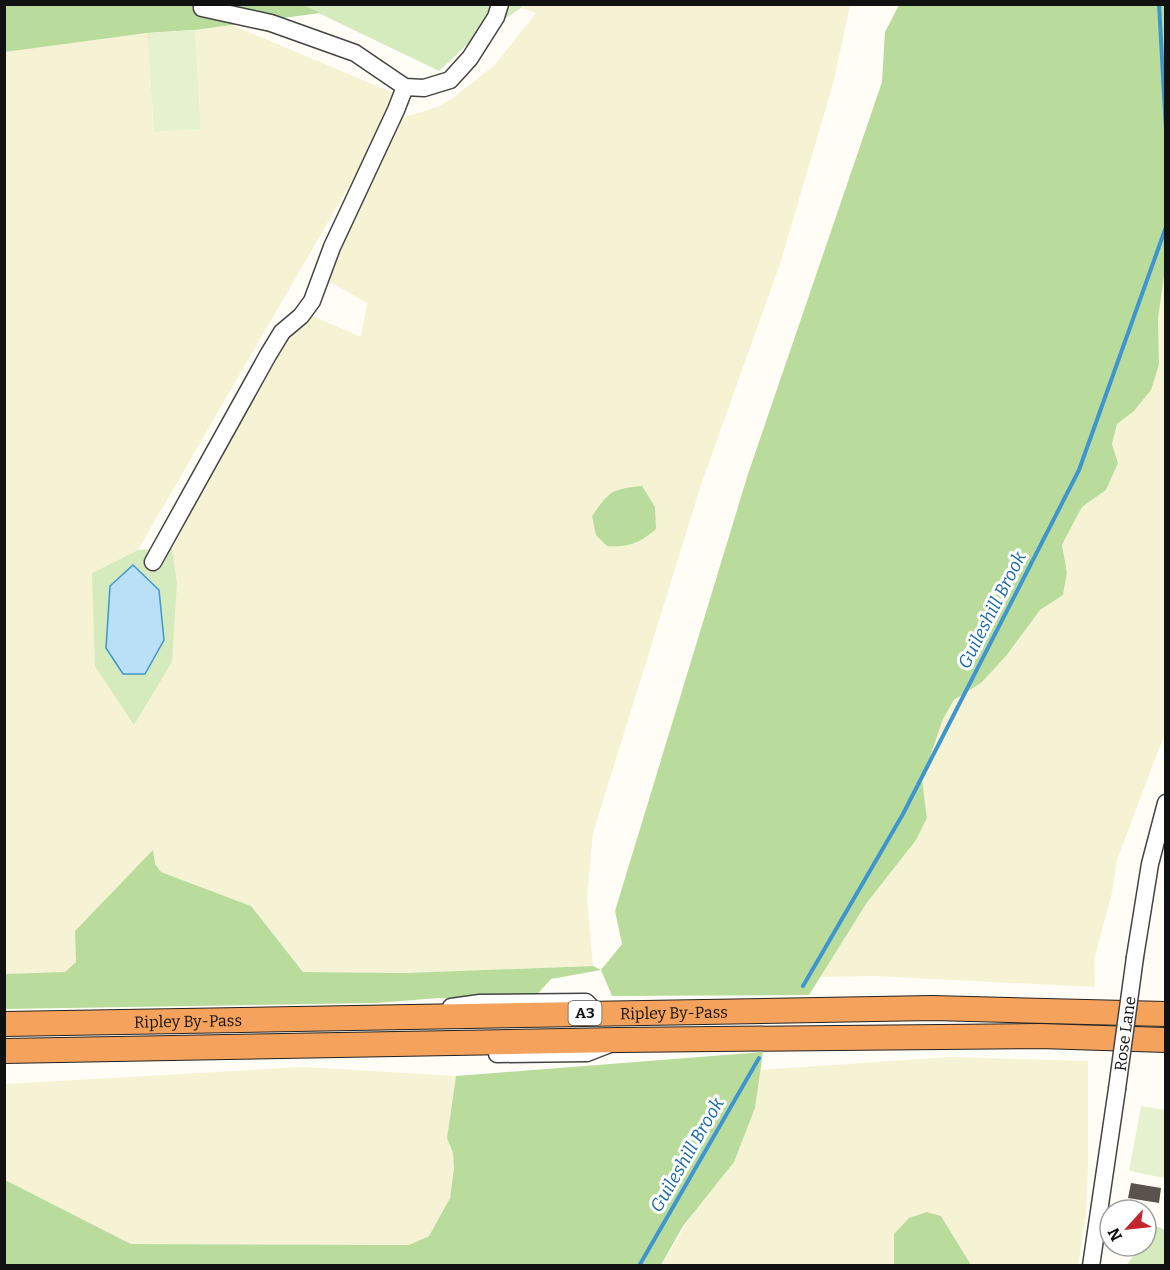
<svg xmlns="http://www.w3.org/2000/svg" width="1170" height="1270" font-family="Bitter,serif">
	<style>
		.farmland { fill: #f6f3d4 }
		.green { fill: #d5ebbd }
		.forest { fill: #b9dc9c }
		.pitch { fill: #e6f2cf }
		.water { fill: #b9e0f7; stroke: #3f96cf; stroke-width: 1.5 }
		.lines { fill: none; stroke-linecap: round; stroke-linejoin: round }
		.stream { stroke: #3f96cf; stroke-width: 4 }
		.building { fill: #5a524d }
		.minor-casing { stroke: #444; stroke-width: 19 }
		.highway-casing { stroke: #222; stroke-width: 26 }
		.minor { stroke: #fff; stroke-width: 16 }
		.highway { stroke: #f5a25d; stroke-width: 24 }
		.minor-bridge-casing { stroke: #444; stroke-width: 19; stroke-linecap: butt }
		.minor-bridge { stroke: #fff; stroke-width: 16 }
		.labels { text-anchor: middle; stroke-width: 6; stroke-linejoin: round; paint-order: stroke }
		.shield { fill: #fff; stroke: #585858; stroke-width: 1.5 }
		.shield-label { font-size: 15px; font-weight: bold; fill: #111 }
		.street-label { font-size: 16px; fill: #111; stroke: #fff }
		.water-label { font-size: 18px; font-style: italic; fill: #1768a6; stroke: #fff }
	</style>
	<rect width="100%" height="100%" fill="#fffdf5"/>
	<!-- farmland -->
	<g class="farmland">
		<polygon points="522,5 850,5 834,80 781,261 701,485 593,833 587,898 593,966 405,973 303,972 251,906 161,872 155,864 153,850 76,962 65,973 5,974 4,52 147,33 154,132 201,129 195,30 232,25 401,96 138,550 92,573 134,725 177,583 172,548 274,353 308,314 361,337 367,303 327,280 355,205 396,124 402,118 438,107 454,97 495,65 536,13 521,8"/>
		<polygon points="1165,262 1165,733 1117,860 1112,893 1094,959 1095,987 874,976 820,977 866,904 916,840 927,818 922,780 943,719 955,700 981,683 1006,656 1040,610 1063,595 1067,573 1062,545 1082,507 1106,490 1118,463 1112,444 1117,424 1134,411 1159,364 1158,318"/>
		<polygon points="951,1057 1088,1061 1088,1168 1086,1215 1078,1265 971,1265 941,1216 894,1234 894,1265 661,1266 755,1108 760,1070"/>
		<polygon points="304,1067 456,1076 447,1138 453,1153 454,1168 450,1198 429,1236 409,1245 131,1244 5,1180 4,1084"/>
	</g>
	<!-- green -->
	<g class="green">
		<polygon points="302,5 522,5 521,8 469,43 439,71"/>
		<polygon points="172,548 177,583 172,662 134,725 95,666 92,573 138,550"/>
		<polygon points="1154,1225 1165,1230 1165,1265 1127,1265 1140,1246 1146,1246 1146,1237"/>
	</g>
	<!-- forest -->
	<g class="forest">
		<polygon points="302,4 320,13 195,30 147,33 5,52 4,5"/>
		<polygon points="899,5 1165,5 1166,262 1158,318 1159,364 1151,390 1134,411 1117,424 1112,444 1118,463 1106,490 1082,507 1065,539 1062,545 1067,573 1063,595 1040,610 1006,656 981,683 954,700 943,719 922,780 927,818 916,840 866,904 809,995 612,996 601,970 551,979 533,999 439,998 376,1003 5,1009 4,974 65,972 76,962 75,931 153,850 155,864 161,872 251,906 303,972 405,973 593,966 601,970 622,944 615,911 748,474 882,82 885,32"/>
		<path d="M 642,486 L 655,507 L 656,529 C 638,544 630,547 607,546 L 596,535 L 592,516 C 610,491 611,489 642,486 Z"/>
		<polygon points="763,1052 755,1108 734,1162 683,1226 661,1265 5,1265 5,1180 131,1244 409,1245 429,1236 450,1198 454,1168 453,1153 447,1138 456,1076"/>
		<polygon points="927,1212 941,1216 971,1265 894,1265 894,1234 909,1218"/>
	</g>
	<!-- pitch -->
	<g class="pitch">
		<polygon points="195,30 201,129 154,132 147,33"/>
		<polygon points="1141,1106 1165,1110 1165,1178 1129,1171"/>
	</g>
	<!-- water -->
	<polygon class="water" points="133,565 159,590 164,640 145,674 123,674 106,648 110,586"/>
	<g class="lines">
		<!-- stream -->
		<g class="stream">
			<polyline points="1159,4 1166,130"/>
			<polyline points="803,986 903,814 1079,470 1166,227"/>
			<polyline points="639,1266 759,1058"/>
		</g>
	</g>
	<!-- building -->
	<polygon class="building" points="1131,1183 1161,1188 1159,1203 1128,1198"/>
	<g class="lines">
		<defs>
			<g id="minor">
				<polyline points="202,8 271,23 355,53 405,87 424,88 450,80 470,58 496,17 500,4"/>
				<polyline points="153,562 268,355 282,332 301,316 312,301 332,247 396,110 405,87"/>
				<polyline points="1135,957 1150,864 1166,803"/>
				<polyline points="451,1007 480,1003 586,1002 597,1013"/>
				<polyline points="497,1054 587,1053 610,1044"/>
				<polyline points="1091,1266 1117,1089"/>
			</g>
			<g id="highway">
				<path id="s1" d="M 4,1024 L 932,1008 L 1166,1014"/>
				<polyline points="4,1051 619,1040 1040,1036 1166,1040"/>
			</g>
		</defs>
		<!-- minor casing -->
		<use href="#minor" class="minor-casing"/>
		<!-- highway casing -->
		<use href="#highway" class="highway-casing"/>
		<!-- minor -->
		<use href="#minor" class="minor"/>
		<!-- highway -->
		<use href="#highway" class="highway"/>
		<defs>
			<g id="minor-bridge">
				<path id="s2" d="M 1117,1089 L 1135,957"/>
			</g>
		</defs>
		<!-- minor-bridge casing -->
		<use href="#minor-bridge" class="minor-bridge-casing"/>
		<!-- minor-bridge -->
		<use href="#minor-bridge" class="minor-bridge"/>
	</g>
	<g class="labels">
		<!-- shield labels -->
		<rect class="shield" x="568.5" y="1001" width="33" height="24" rx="4.5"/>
		<g class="shield-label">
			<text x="585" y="1018">A3</text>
		</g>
		<!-- street labels -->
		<g class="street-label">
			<text dy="6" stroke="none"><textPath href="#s1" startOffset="670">Ripley By-Pass</textPath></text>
			<text dy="6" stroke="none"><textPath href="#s1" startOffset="184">Ripley By-Pass</textPath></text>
			<text dy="6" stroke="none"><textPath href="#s2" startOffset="56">Rose Lane</textPath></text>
		</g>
		<!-- water labels -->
		<g class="water-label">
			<text transform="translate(992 610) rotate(-63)" y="6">Guileshill Brook</text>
			<text transform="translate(687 1155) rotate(-60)" y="6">Guileshill Brook</text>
		</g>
	</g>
	<!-- border -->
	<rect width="1170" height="1270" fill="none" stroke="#111111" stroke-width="12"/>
	<!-- north arrow -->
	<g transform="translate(1128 1228) rotate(243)"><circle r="28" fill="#ffffff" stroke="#a0a0a0" stroke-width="1.5"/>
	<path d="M0-4.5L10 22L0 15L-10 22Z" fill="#c4262e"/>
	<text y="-9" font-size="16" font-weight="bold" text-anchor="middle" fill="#111111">N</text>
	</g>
</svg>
